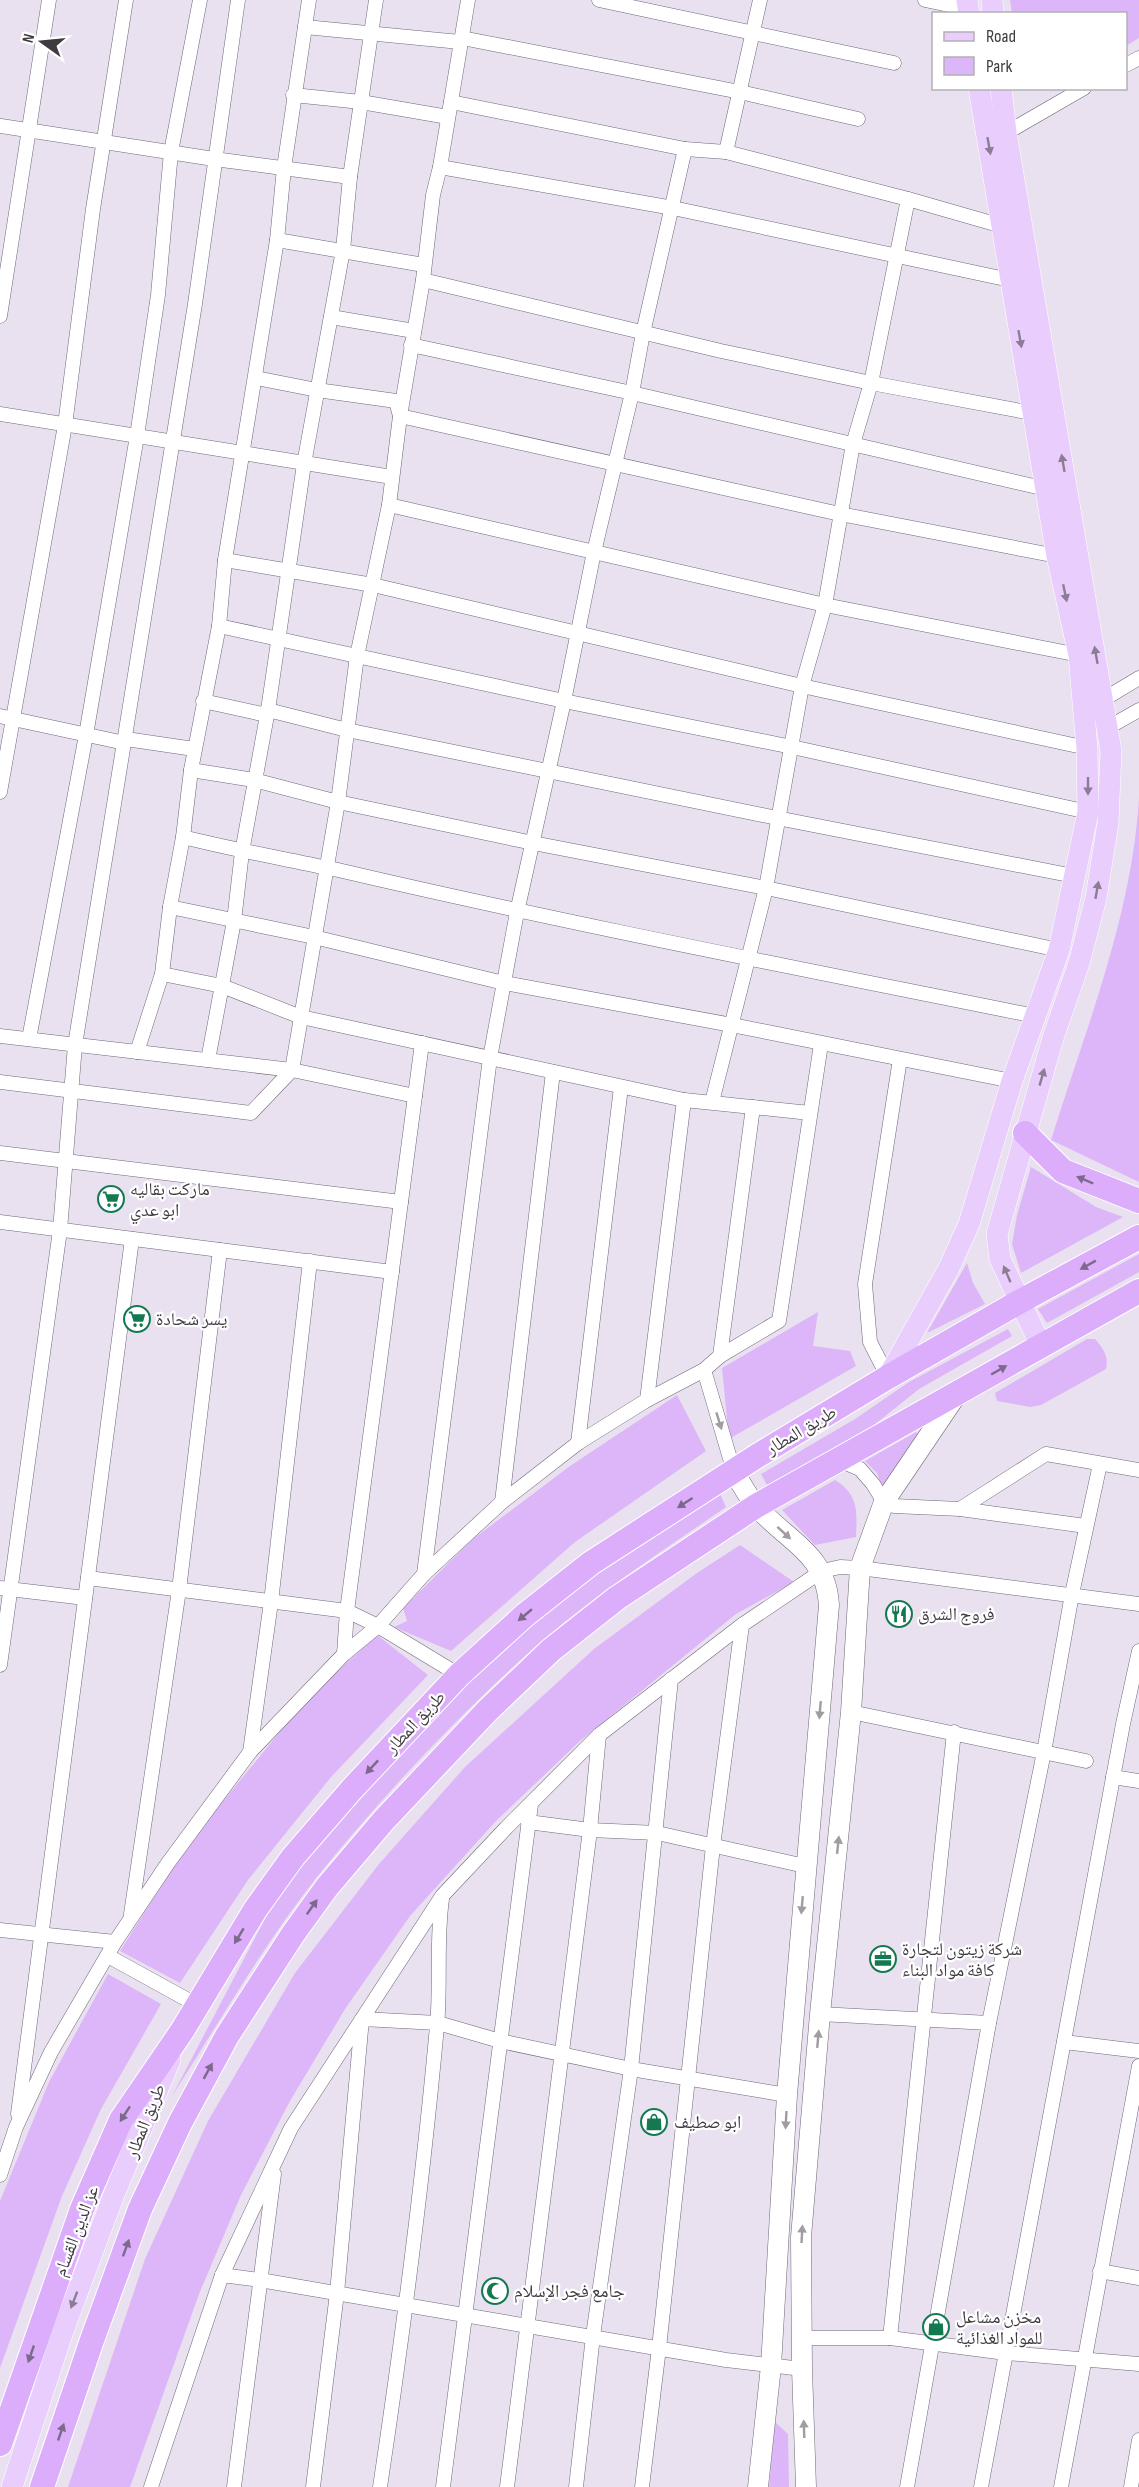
<svg xmlns="http://www.w3.org/2000/svg" width="1139" height="2487" font-family="'Sofia Sans Condensed','Noto Naskh Arabic',sans-serif">
	<style>
		.green { fill: #dcb6f8 }
		.lines { fill: none; stroke-linecap: round; stroke-linejoin: round }
		.street-casing { stroke: #6f6875; stroke-width: 15 }
		.secondary-casing { stroke: #6f6875; stroke-width: 21 }
		.primary-casing { stroke: #fff; stroke-width: 22 }
		.highway-casing { stroke: #fff; stroke-width: 26 }
		.street { stroke: #fff; stroke-width: 14 }
		.secondary { stroke: #fff; stroke-width: 20 }
		.primary { stroke: #e9cefd; stroke-width: 21 }
		.highway { stroke: #dbadfb; stroke-width: 24 }
		.oneway { fill: #8c7d96 }
		.oneway2 { fill: #7d698b }
		.oneway3 { fill: #9f9da0 }
		.labels { text-anchor: middle; stroke-width: 4.5; stroke-linejoin: round; paint-order: stroke }
		.poi-label { font-size: 18px; fill: #3f3b41; stroke: #fff; text-anchor: start }
		.street-label { font-size: 18px; fill: #3f3b41; stroke: #fff }
	</style>
	<rect width="100%" height="100%" fill="#eae1f0"/>
	<!-- green -->
	<g class="green">
		<polygon points="1010,0 1139,0 1139,38 1126,46 1126,14 1012,13"/>
		<path d="M 1139,798 L 1139,1182 L 1051,1140 C 1086,1028 1132,916 1139,798 Z"/>
		<polygon points="1031,1167 1096,1207 1123,1217 1021,1273 1012,1244 1017,1215"/>
		<polygon points="1139,1254 1139,1272 1047,1323 1038,1309"/>
		<polygon points="967,1263 973,1283 985,1304 927,1333"/>
		<polygon points="818,1312 813,1346 850,1351 856,1366 729,1439 722,1368"/>
		<polygon points="1008,1329 1012,1336 919,1389 864,1433 767,1485 761,1474 855,1419 909,1382"/>
		<path d="M 1087,1339 L 1095,1339 C 1103,1348 1109,1357 1106,1369 L 1041,1405 L 1030,1407 L 997,1401 L 995,1393 Z"/>
		<polygon points="677,1395 706,1451 575,1542 451,1651 394,1627 407,1621 403,1608 473,1539 570,1466"/>
		<polygon points="916,1432 918,1434 897,1466 884,1492 877,1473 865,1461"/>
		<path d="M 835,1480 C 859,1495 857,1511 856,1537 L 815,1545 L 782,1510 Z"/>
		<path d="M 720,1494 L 726,1507 C 664,1550 600,1591 543,1640 C 463,1710 384,1794 317,1877 C 263,1945 219,2023 172,2096 L 266,1917 L 302,1865 L 360,1796 L 467,1685 L 533,1625 L 599,1572 Z"/>
		<polygon points="740,1545 794,1582 736,1614 580,1741 496,1821 410,1916 345,2009 290,2101 241,2195 199,2294 130,2487 68,2487 145,2259 208,2121 295,1973 379,1864 465,1767 594,1649 697,1573"/>
		<polygon points="377,1635 428,1675 331,1777 248,1880 180,1983 120,1951 167,1877 220,1805 305,1701"/>
		<polygon points="108,1974 161,2004 101,2109 62,2196 0,2368 0,2201 49,2082"/>
		<polygon points="775,2422 788,2434 789,2487 769,2487"/>
	</g>
	<g class="lines">
		<defs>
			<g id="street">
				<polyline points="599,0 894,63"/>
				<polyline points="925,0 968,9"/>
				<polyline points="305,27 460,42"/>
				<polyline points="462,38 740,92 858,119"/>
				<polyline points="1126,65 1139,58"/>
				<polyline points="293,95 361,102 448,117"/>
				<polyline points="451,102 685,149 726,152 908,199 1002,226"/>
				<polyline points="1,126 214,159 350,177"/>
				<polyline points="1006,133 1084,88"/>
				<polyline points="726,152 760,0"/>
				<polyline points="440,167 673,208 1010,280"/>
				<polyline points="277,240 424,265"/>
				<polyline points="423,280 721,351 871,383 1032,413"/>
				<polyline points="0,316 49,0"/>
				<polyline points="331,317 414,331"/>
				<polyline points="411,345 632,393 1046,489"/>
				<polyline points="256,378 317,390 396,401 400,416 840,514 1057,556"/>
				<polyline points="0,414 392,477"/>
				<polyline points="389,505 825,605 1079,655"/>
				<polyline points="225,560 373,585 802,686 1087,748"/>
				<polyline points="219,626 564,701 792,747 1088,812"/>
				<polyline points="1104,699 1139,678"/>
				<polyline points="203,701 262,714 268,710 347,730 777,818 1074,876"/>
				<polyline points="0,716 120,742 126,739 194,749"/>
				<polyline points="1109,727 1139,710"/>
				<polyline points="191,770 254,780 338,802 533,843 766,888 1059,950"/>
				<polyline points="0,792 65,425 93,209 126,0"/>
				<path d="M 183,837 C 234,850 286,859 338,870 C 569,924 802,969 1035,1016"/>
				<polyline points="170,907 314,937 504,983 732,1025 1012,1081"/>
				<polyline points="162,974 222,986 301,1017 684,1100 810,1113"/>
				<polyline points="0,1036 292,1070 415,1096"/>
				<polyline points="29,1039 86,735 137,436 158,295 171,152 200,0"/>
				<polyline points="137,1052 162,974 170,907 183,837 191,770 219,626 225,560 277,240 284,168 309,0"/>
				<polyline points="208,1060 234,921 242,852 268,710 304,464 343,250 350,177 376,0"/>
				<polyline points="0,1082 251,1113 292,1070 338,802 357,656 389,505 400,416 423,280 433,195 440,167 468,0"/>
				<polyline points="712,1102 766,888 802,686 825,605 853,444 871,383 908,199"/>
				<polyline points="0,1153 401,1202"/>
				<polyline points="0,1222 392,1272"/>
				<polyline points="720,1356 753,1107"/>
				<polyline points="704,1370 734,1472"/>
				<polyline points="888,1377 870,1342 865,1284 900,1059"/>
				<polyline points="647,1400 684,1100"/>
				<polyline points="578,1443 621,1087"/>
				<polyline points="839,1460 860,1469 873,1484 884,1502 894,1506 960,1509 1086,1526"/>
				<polyline points="502,1502 553,1072"/>
				<polyline points="960,1509 1046,1454 1139,1470"/>
				<polyline points="424,1574 490,1058 517,912 564,701 594,552 632,393 643,333 685,149"/>
				<polyline points="88,1578 347,1611 378,1626 459,1675"/>
				<polyline points="0,1588 85,1598"/>
				<polyline points="344,1654 347,1611 422,1043"/>
				<polyline points="0,1665 60,1230 75,1045 195,304 238,0"/>
				<polyline points="851,1712 1086,1761"/>
				<polyline points="250,1752 271,1602 310,1261"/>
				<polyline points="1113,1777 1139,1781"/>
				<polyline points="528,1822 590,1830 657,1833 805,1866"/>
				<polyline points="131,1914 179,1590 220,1250"/>
				<polyline points="0,1930 115,1942"/>
				<polyline points="108,1956 197,2005"/>
				<polyline points="820,2014 989,2023"/>
				<polyline points="1064,2042 1139,2051"/>
				<polyline points="18,2114 132,1239"/>
				<polyline points="0,2175 16,2127 51,2052 115,1942 168,1863 250,1752 344,1654 378,1626 424,1574 502,1502 578,1443 647,1400 704,1370 720,1356 779,1321 821,1044"/>
				<polyline points="1100,2271 1139,2278"/>
				<polyline points="222,2275 260,2280 726,2360 802,2369"/>
				<polyline points="803,2338 890,2338 1006,2353 1139,2364"/>
				<polyline points="890,2338 954,1732"/>
				<polyline points="151,2487 222,2275 291,2128 442,1896 506,1828 599,1735 742,1625 822,1571 840,1567 860,1568 1139,1604"/>
				<polyline points="234,2487 274,2174"/>
				<polyline points="313,2487 337,2293 362,2019 438,2023 500,2041 631,2069 787,2095"/>
				<path d="M 380,2487 C 403,2334 423,2180 437,2026 C 441,1984 436,1941 442,1899"/>
				<polyline points="443,2487 531,1804"/>
				<polyline points="507,2487 590,1830 599,1735"/>
				<polyline points="576,2487 593,2336 631,2069 671,1679"/>
				<polyline points="642,2487 659,2348 713,1846 742,1625"/>
				<polyline points="907,2487 989,2023 1044,1752 1072,1594 1100,1464"/>
				<polyline points="981,2487 1123,1724 1139,1651"/>
				<polyline points="1061,2487 1139,2066"/>
				<polyline points="1131,2487 1139,2440"/>
			</g>
			<g id="secondary">
				<path d="M 734,1472 C 741,1483 748,1497 757,1507 C 788,1542 826,1553 829,1605 L 787,2095 L 771,2366 L 758,2487"/>
				<polyline points="806,2487 802,2369 801,2237 820,2014 851,1712 860,1568 884,1502 957,1394"/>
			</g>
			<g id="primary">
				<polyline points="967,0 969,14"/>
				<polyline points="992,0 993,14"/>
				<polyline points="1001,88 1006,133 1111,751 1108,823 1096,898 1079,963 1053,1038 997,1234 1000,1259 1041,1346"/>
				<polyline points="888,1377 948,1270 969,1224 1012,1081 1059,950 1088,812 1087,748 1079,655 1057,556 979,88"/>
				<polyline points="12,2487 63,2331 113,2197 170,2060"/>
			</g>
			<g id="highway">
				<polyline points="1025,1133 1063,1171 1139,1201"/>
				<polyline points="0,2444 82,2209 121,2120 182,2031 255,1910 293,1857 352,1789 459,1675 525,1615 591,1563 757,1456 888,1377 1019,1302 1139,1237"/>
				<polyline points="42,2487 92,2340 140,2209 180,2123 227,2036 293,1934 327,1887 384,1820 488,1710 551,1650 617,1598 756,1506 1139,1291"/>
			</g>
		</defs>
		<!-- street casing -->
		<use href="#street" class="street-casing"/>
		<!-- secondary casing -->
		<use href="#secondary" class="secondary-casing"/>
		<!-- primary casing -->
		<use href="#primary" class="primary-casing"/>
		<!-- highway casing -->
		<use href="#highway" class="highway-casing"/>
		<!-- street -->
		<use href="#street" class="street"/>
		<!-- secondary -->
		<use href="#secondary" class="secondary"/>
		<!-- primary -->
		<use href="#primary" class="primary"/>
		<!-- highway -->
		<use href="#highway" class="highway"/>
	</g>
	<!-- one-way arrows -->
	<defs><path id="oneway-solid" d="M-6-.8H1V-3.2L6.5 0L1 3.2V.8H-6Z" transform="scale(1.5)"/></defs>
	<g class="oneway">
		<use href="#oneway-solid" transform="translate(989 146) rotate(80)"/>
		<use href="#oneway-solid" transform="translate(1020 339) rotate(80)"/>
		<use href="#oneway-solid" transform="translate(1063 463) rotate(-100)"/>
		<use href="#oneway-solid" transform="translate(1065 593) rotate(78)"/>
		<use href="#oneway-solid" transform="translate(1096 655) rotate(-100)"/>
		<use href="#oneway-solid" transform="translate(1088 786) rotate(90)"/>
		<use href="#oneway-solid" transform="translate(1097 890) rotate(-80)"/>
		<use href="#oneway-solid" transform="translate(1042 1077) rotate(-74)"/>
		<use href="#oneway-solid" transform="translate(1007 1274) rotate(-113)"/>
		<use href="#oneway-solid" transform="translate(74 2300) rotate(111)"/>
	</g>
	<g class="oneway2">
		<use href="#oneway-solid" transform="translate(1085 1180) rotate(-157)"/>
		<use href="#oneway-solid" transform="translate(1088 1265) rotate(151)"/>
		<use href="#oneway-solid" transform="translate(999 1370) rotate(-30)"/>
		<use href="#oneway-solid" transform="translate(685 1503) rotate(147)"/>
		<use href="#oneway-solid" transform="translate(525 1615) rotate(140)"/>
		<use href="#oneway-solid" transform="translate(372 1767) rotate(133)"/>
		<use href="#oneway-solid" transform="translate(312 1907) rotate(-55)"/>
		<use href="#oneway-solid" transform="translate(239 1936) rotate(121)"/>
		<use href="#oneway-solid" transform="translate(208 2071) rotate(-61)"/>
		<use href="#oneway-solid" transform="translate(125 2114) rotate(123)"/>
		<use href="#oneway-solid" transform="translate(126 2248) rotate(-70)"/>
		<use href="#oneway-solid" transform="translate(31 2354) rotate(109)"/>
		<use href="#oneway-solid" transform="translate(61 2432) rotate(-71)"/>
	</g>
	<g class="oneway3">
		<use href="#oneway-solid" transform="translate(719 1421) rotate(73)"/>
		<use href="#oneway-solid" transform="translate(784 1533) rotate(42)"/>
		<use href="#oneway-solid" transform="translate(820 1710) rotate(95)"/>
		<use href="#oneway-solid" transform="translate(838 1845) rotate(-84)"/>
		<use href="#oneway-solid" transform="translate(802 1905) rotate(95)"/>
		<use href="#oneway-solid" transform="translate(818 2039) rotate(-85)"/>
		<use href="#oneway-solid" transform="translate(786 2120) rotate(93)"/>
		<use href="#oneway-solid" transform="translate(802 2234) rotate(-87)"/>
		<use href="#oneway-solid" transform="translate(804 2429) rotate(-92)"/>
	</g>
	<!-- icons -->
	<defs>
		<symbol id="supermarket-ring" viewBox="-11 -11 22 22"><circle r="9.5" fill="#fff" stroke="#147951" stroke-width="1.5"/><path d="M-6-5.5h2.5l.6 2H6L4.5 2H-2.5L-4.4-4H-6ZM-1.5 3.2a1.3 1.3 0 1 0 .1 0ZM3 3.2a1.3 1.3 0 1 0 .1 0Z" fill="#147951"/></symbol>
		<symbol id="restaurant-ring" viewBox="-11 -11 22 22"><circle r="9.5" fill="#fff" stroke="#147951" stroke-width="1.5"/><path d="M-5-6h1v4h1v-4h1v4h1v-4h1v5L-1.5 .5V6h-2V.5L-5-1ZM5-6V6H3V1.5H1.5Q1.5-4 5-6Z" fill="#147951"/></symbol>
		<symbol id="office-ring" viewBox="-11 -11 22 22"><circle r="9.5" fill="#fff" stroke="#147951" stroke-width="1.5"/><path d="M-6-3h4V-5.5h4V-3h4V5H-6ZM-1-4.5V-3h2v-1.5ZM-6 0V1H6V0Z" fill="#147951"/></symbol>
		<symbol id="shop-ring" viewBox="-11 -11 22 22"><circle r="9.5" fill="#fff" stroke="#147951" stroke-width="1.5"/><path d="M-5-2.5h2.3a2.7 3.5 0 0 1 5.4 0H5L5.5 6h-11ZM-1.5-2.5h3a1.5 2.3 0 0 0-3 0Z" fill="#147951"/></symbol>
		<symbol id="mosque-ring" viewBox="-11 -11 22 22"><circle r="9.5" fill="#fff" stroke="#147951" stroke-width="1.5"/><path d="M3.5-4.9A6 6 0 1 0 3.5 4.9A5 5 0 1 1 3.5-4.9Z" fill="#147951"/></symbol>
	</defs>
	<g fill-rule="evenodd">
		<use href="#supermarket-ring" x="96" y="1184" width="30" height="30"/>
		<use href="#supermarket-ring" x="122" y="1304" width="30" height="30"/>
		<use href="#restaurant-ring" x="884" y="1599" width="30" height="30"/>
		<use href="#office-ring" x="868" y="1944" width="30" height="30"/>
		<use href="#shop-ring" x="639" y="2107" width="30" height="30"/>
		<use href="#mosque-ring" x="480" y="2276" width="30" height="30"/>
		<use href="#shop-ring" x="921" y="2312" width="30" height="30"/>
	</g>
	<g class="labels">
		<!-- poi labels -->
		<g class="poi-label">
			<text x="130" y="1195">ماركت بقاليه<tspan x="130" dy="21">ابو عدي</tspan></text>
			<text x="156" y="1325">يسر شحادة</text>
			<text x="918" y="1620">فروج الشرق</text>
			<text x="902" y="1955">شركة زيتون لتجارة<tspan x="902" dy="21">كافة مواد البناء</tspan></text>
			<text x="674" y="2128">ابو صطيف</text>
			<text x="514" y="2297">جامع فجر الإسلام</text>
			<text x="956" y="2323">مخزن مشاعل<tspan x="956" dy="21">للمواد الغذائية</tspan></text>
		</g>
		<!-- street labels -->
		<g class="street-label">
			<text transform="translate(801 1430) rotate(-31)" y="6">طريق المطار</text>
			<text transform="translate(415 1722) rotate(-47)" y="6">طريق المطار</text>
			<text transform="translate(145 2121) rotate(-68)" y="6">طريق المطار</text>
			<text transform="translate(76 2231) rotate(-69)" y="6">عز الدين القسام</text>
		</g>
	</g>
	<!-- legend -->
	<rect x="932" y="12" width="195" height="78" fill="#ffffff" stroke="#b2b1b3" stroke-width="1.5"/>
	<rect x="944" y="32" width="30" height="9" fill="#e9cefd" stroke="#b2b1b3" stroke-width="1.5"/>
	<text x="986" y="42" font-size="18" fill="#3f3b41">Road</text>
	<rect x="944" y="57" width="30" height="18" fill="#dcb6f8" stroke="#b2b1b3" stroke-width="1.5"/>
	<text x="986" y="72" font-size="18" fill="#3f3b41">Park</text>
	<!-- north arrow -->
	<g transform="translate(42 42) rotate(285)" stroke="#ffffff" stroke-width="4.5" paint-order="stroke">
	<path d="M0-4.5L10 22L0 15L-10 22Z" fill="#3f3b41"/>
	<text y="-9" font-size="16" font-weight="bold" text-anchor="middle" fill="#3f3b41">N</text>
	</g>
</svg>
